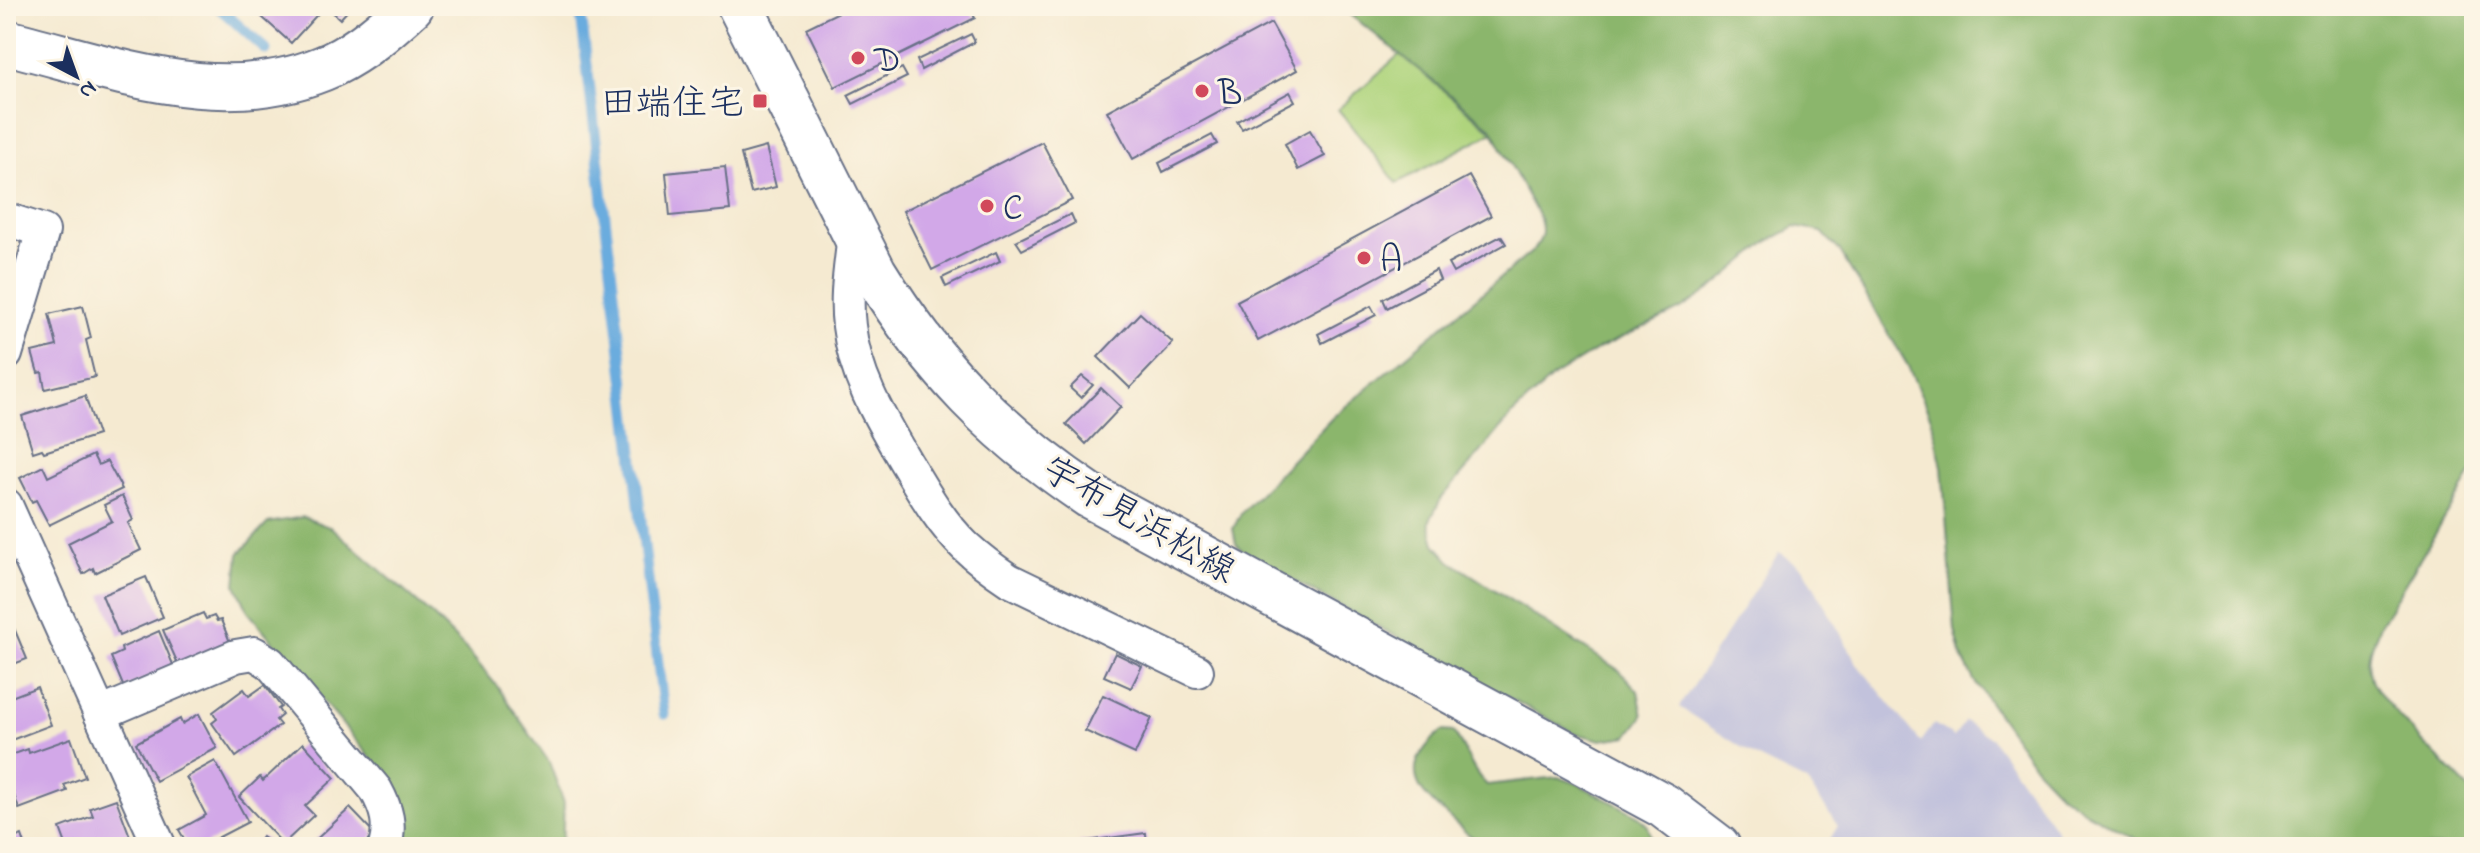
<svg xmlns="http://www.w3.org/2000/svg" width="2480" height="853" font-family="'Indie Flower','Klee One',sans-serif">
	<style>
		.industrial { fill: #c2c2dc }
		.green { fill: #afd47d; stroke: #65826e; stroke-width: 2 }
		.forest { fill: #8bb66c; stroke: #537265; stroke-width: 2 }
		.lines { fill: none; stroke-linecap: round; stroke-linejoin: round }
		.stream { stroke: #6aacde; stroke-width: 11 }
		.building { fill: #d2a8e8 }
		.street-casing { stroke: #677086; stroke-width: 36 }
		.secondary-casing { stroke: #677086; stroke-width: 48 }
		.street { stroke: #fff; stroke-width: 32 }
		.secondary { stroke: #fff; stroke-width: 44 }
		.poi-dot { fill: #d1495b; stroke: #fcf5e5; stroke-width: 3 }
		.labels { text-anchor: middle; stroke-width: 6; stroke-linejoin: round; paint-order: stroke }
		.poi-label { font-size: 36px; fill: #1b2f5e; stroke: #fcf5e5; text-anchor: start }
		.street-label { font-size: 36px; fill: #1b2f5e; stroke: #fcf5e5 }
	</style>
	<rect width="100%" height="100%" fill="#fcf5e5"/>
	<filter id="ink" filterUnits="userSpaceOnUse"><feTurbulence type="fractalNoise" baseFrequency=".0125" numOctaves="2"/><feDisplacementMap in="SourceGraphic" scale="16" xChannelSelector="R" yChannelSelector="G"/><feConvolveMatrix kernelMatrix="1 2 1 2 8 2 1 2 1" color-interpolation-filters="sRGB"/></filter>
	<filter id="wash" filterUnits="userSpaceOnUse"><feTurbulence type="fractalNoise" baseFrequency=".006" numOctaves="4" result="noise"/><feDisplacementMap in="SourceGraphic" scale="32" xChannelSelector="R" yChannelSelector="G"/><feGaussianBlur stdDeviation="1.8" result="paint"/><feColorMatrix in="noise" values="0 0 0 0 0 0 0 0 0 0 0 0 0 0 0 0 0 1.4 0 .05"/><feComposite in="paint" operator="in"/></filter>
	<g filter="url(#wash)">
		<rect width="100%" height="100%" fill="#f5ead1"/>
		<!-- industrial -->
		<polygon class="industrial" points="1779,552 1804,568 1858,665 1921,742 1934,724 1954,737 1965,721 1992,739 2058,832 2058,847 1825,847 1838,826 1807,782 1758,758 1679,707"/>
		<!-- green -->
		<polygon class="green" points="1400,54 1493,132 1397,183 1338,109"/>
		<!-- forest -->
		<g class="forest">
			<path d="M 1340,6 L 2111,6 L 2196,11 L 2207,6 L 2474,6 L 2474,470 L 2380,625 C 2373,643 2365,659 2372,679 C 2381,705 2452,770 2474,794 L 2474,847 L 2150,847 L 2086,812 L 2061,794 L 2037,769 L 1975,682 L 1962,657 L 1955,630 L 1942,467 L 1931,418 L 1908,366 L 1839,250 L 1822,232 L 1795,227 L 1767,242 L 1712,288 L 1681,309 L 1598,349 L 1554,376 L 1512,415 L 1441,499 L 1429,522 L 1435,544 L 1450,561 L 1620,671 L 1638,691 L 1643,716 L 1628,736 L 1601,740 L 1574,733 L 1248,556 L 1236,544 L 1233,529 L 1241,513 L 1333,417 L 1535,249 C 1542,238 1544,232 1540,219 L 1491,128 Z"/>
			<path d="M 303,517 L 332,528 L 433,616 L 466,649 L 497,686 L 549,762 L 564,803 L 562,847 L 402,847 C 406,821 402,804 390,781 L 249,613 L 236,585 L 239,554 L 268,523 Z"/>
			<path d="M 1442,731 L 1453,732 C 1467,749 1470,770 1487,785 L 1558,777 L 1578,784 L 1637,815 L 1648,826 L 1652,840 L 1648,847 C 1630,847 1609,850 1592,847 C 1579,845 1569,840 1555,841 C 1533,841 1509,850 1487,844 C 1474,841 1462,829 1452,820 C 1432,802 1404,783 1421,754 C 1427,745 1433,738 1442,731 Z"/>
		</g>
		<g class="lines">
			<!-- stream -->
			<g class="stream">
				<polyline points="217,6 266,50"/>
				<polyline points="580,6 664,714"/>
			</g>
		</g>
		<g id="blocks">
			<!-- building -->
			<g class="building">
				<polygon points="256,6 325,6 291,43 253,9"/>
				<polygon points="326,6 352,6 340,19"/>
				<polygon points="851,6 969,6 975,18 835,87 806,28"/>
				<polygon points="1271,23 1297,70 1133,159 1107,111"/>
				<polygon points="971,34 975,42 921,70 917,60"/>
				<polygon points="902,68 907,77 853,104 848,95"/>
				<polygon points="1290,92 1295,101 1242,129 1237,121"/>
				<polygon points="1310,130 1325,156 1298,170 1285,144"/>
				<polygon points="1212,135 1217,144 1163,172 1159,163"/>
				<polygon points="1042,142 1072,200 932,270 903,211"/>
				<polygon points="766,147 776,187 751,193 741,154"/>
				<polygon points="725,167 730,210 670,216 666,173"/>
				<polygon points="1469,176 1491,216 1258,341 1237,301"/>
				<polygon points="1071,214 1075,223 1022,250 1016,241"/>
				<polygon points="1501,236 1506,244 1453,273 1448,264"/>
				<polygon points="996,252 1000,261 946,287 942,278"/>
				<polygon points="1436,270 1440,280 1387,308 1383,299"/>
				<polygon points="83,306 91,338 86,340 95,377 45,389 42,372 38,373 32,352 57,346 49,314"/>
				<polygon points="1371,306 1376,315 1322,343 1318,334"/>
				<polygon points="1140,313 1173,343 1130,388 1098,357"/>
				<polygon points="1082,376 1093,385 1081,398 1070,388"/>
				<polygon points="1101,388 1121,407 1086,444 1066,424"/>
				<polygon points="85,396 98,435 44,452 42,449 33,452 22,416"/>
				<polygon points="93,455 98,465 107,461 122,489 49,525 36,500 32,502 20,478 43,466 48,477"/>
				<polygon points="122,496 133,520 128,523 141,550 95,573 93,568 83,574 68,543 112,521 104,505"/>
				<polygon points="146,577 163,617 119,636 102,595"/>
				<polygon points="6,609 27,659 6,667"/>
				<polygon points="203,613 206,619 214,616 217,621 221,620 230,642 178,664 163,630"/>
				<polygon points="159,631 174,667 124,688 111,657 122,652 121,648"/>
				<polygon points="1115,653 1142,666 1131,688 1104,676"/>
				<polygon points="265,685 281,707 278,709 282,715 276,720 280,725 236,757 212,723 217,719 213,712 244,689 249,696"/>
				<polygon points="37,687 51,725 6,742 6,699"/>
				<polygon points="1103,695 1152,718 1135,754 1085,731"/>
				<polygon points="199,714 217,748 156,781 136,743 180,719 182,724"/>
				<polygon points="71,738 85,777 64,785 67,791 19,809 6,772 6,757 28,749 29,753"/>
				<polygon points="303,743 335,778 305,806 314,815 283,844 239,797 260,777 263,781"/>
				<polygon points="215,761 248,822 200,847 189,847 179,830 206,815 186,777"/>
				<polygon points="6,785 15,808 6,811"/>
				<polygon points="116,799 131,839 110,847 67,847 60,828 93,816 90,808"/>
				<polygon points="350,808 375,834 361,847 308,847"/>
				<polygon points="1146,833 1147,847 1079,847 1079,842"/>
				<polygon points="22,835 26,847 6,847 6,841"/>
				<polygon points="262,837 276,847 255,847"/>
			</g>
		</g>
	</g>
	<g filter="url(#ink)">
		<use href="#blocks" fill-opacity="0" stroke="#677086" stroke-width="2"/>
		<g class="lines">
			<defs>
				<g id="street">
					<polyline points="6,219 43,231 6,354"/>
					<path d="M 854,234 C 851,265 845,295 849,326 C 855,377 880,418 905,461 C 923,491 940,522 965,546 C 979,559 994,570 1009,580 L 1197,671"/>
					<polyline points="6,505 160,847"/>
					<path d="M 100,714 L 236,656 L 254,653 L 270,663 L 376,790 C 387,810 391,825 385,847"/>
				</g>
				<g id="secondary">
					<path d="M 740,6 L 874,272 C 934,369 995,432 1090,496 L 1664,806 L 1718,847"/>
					<path d="M 6,42 C 114,68 225,114 333,64 C 362,50 387,28 411,6"/>
				</g>
			</defs>
			<!-- street casing -->
			<use href="#street" class="street-casing"/>
			<!-- secondary casing -->
			<use href="#secondary" class="secondary-casing"/>
			<!-- street -->
			<use href="#street" class="street"/>
			<!-- secondary -->
			<use href="#secondary" class="secondary"/>
		</g>
	</g>
	<!-- markers -->
	<g class="poi-dot">
		<circle cx="858" cy="58" r="8"/>
		<circle cx="1202" cy="91" r="8"/>
		<rect x="752" y="93" width="16" height="16" rx="4"/>
		<circle cx="987" cy="206" r="8"/>
		<circle cx="1364" cy="258" r="8"/>
	</g>
	<g class="labels">
		<!-- poi labels -->
		<g class="poi-label">
			<text x="874" y="71">D</text>
			<text x="1218" y="104">B</text>
			<text x="744" y="114" text-anchor="end">田端住宅</text>
			<text x="1003" y="219">C</text>
			<text x="1380" y="271">A</text>
		</g>
		<!-- street labels -->
		<g class="street-label">
			<text transform="translate(1140 518) rotate(30)" y="13">宇布見浜松線</text>
		</g>
	</g>
	<!-- margin -->
	<rect width="2480" height="853" fill="none" stroke="#fcf5e5" stroke-width="32"/>
	<!-- north arrow -->
	<g transform="translate(76 76) rotate(139)" stroke="#fcf5e5" stroke-width="6" paint-order="stroke">
	<path d="M0-6L14 30L0 20L-14 30Z" fill="#1b2f5e"/>
	<text y="-12" font-size="22" font-weight="bold" text-anchor="middle" fill="#1b2f5e">N</text>
	</g>
</svg>
